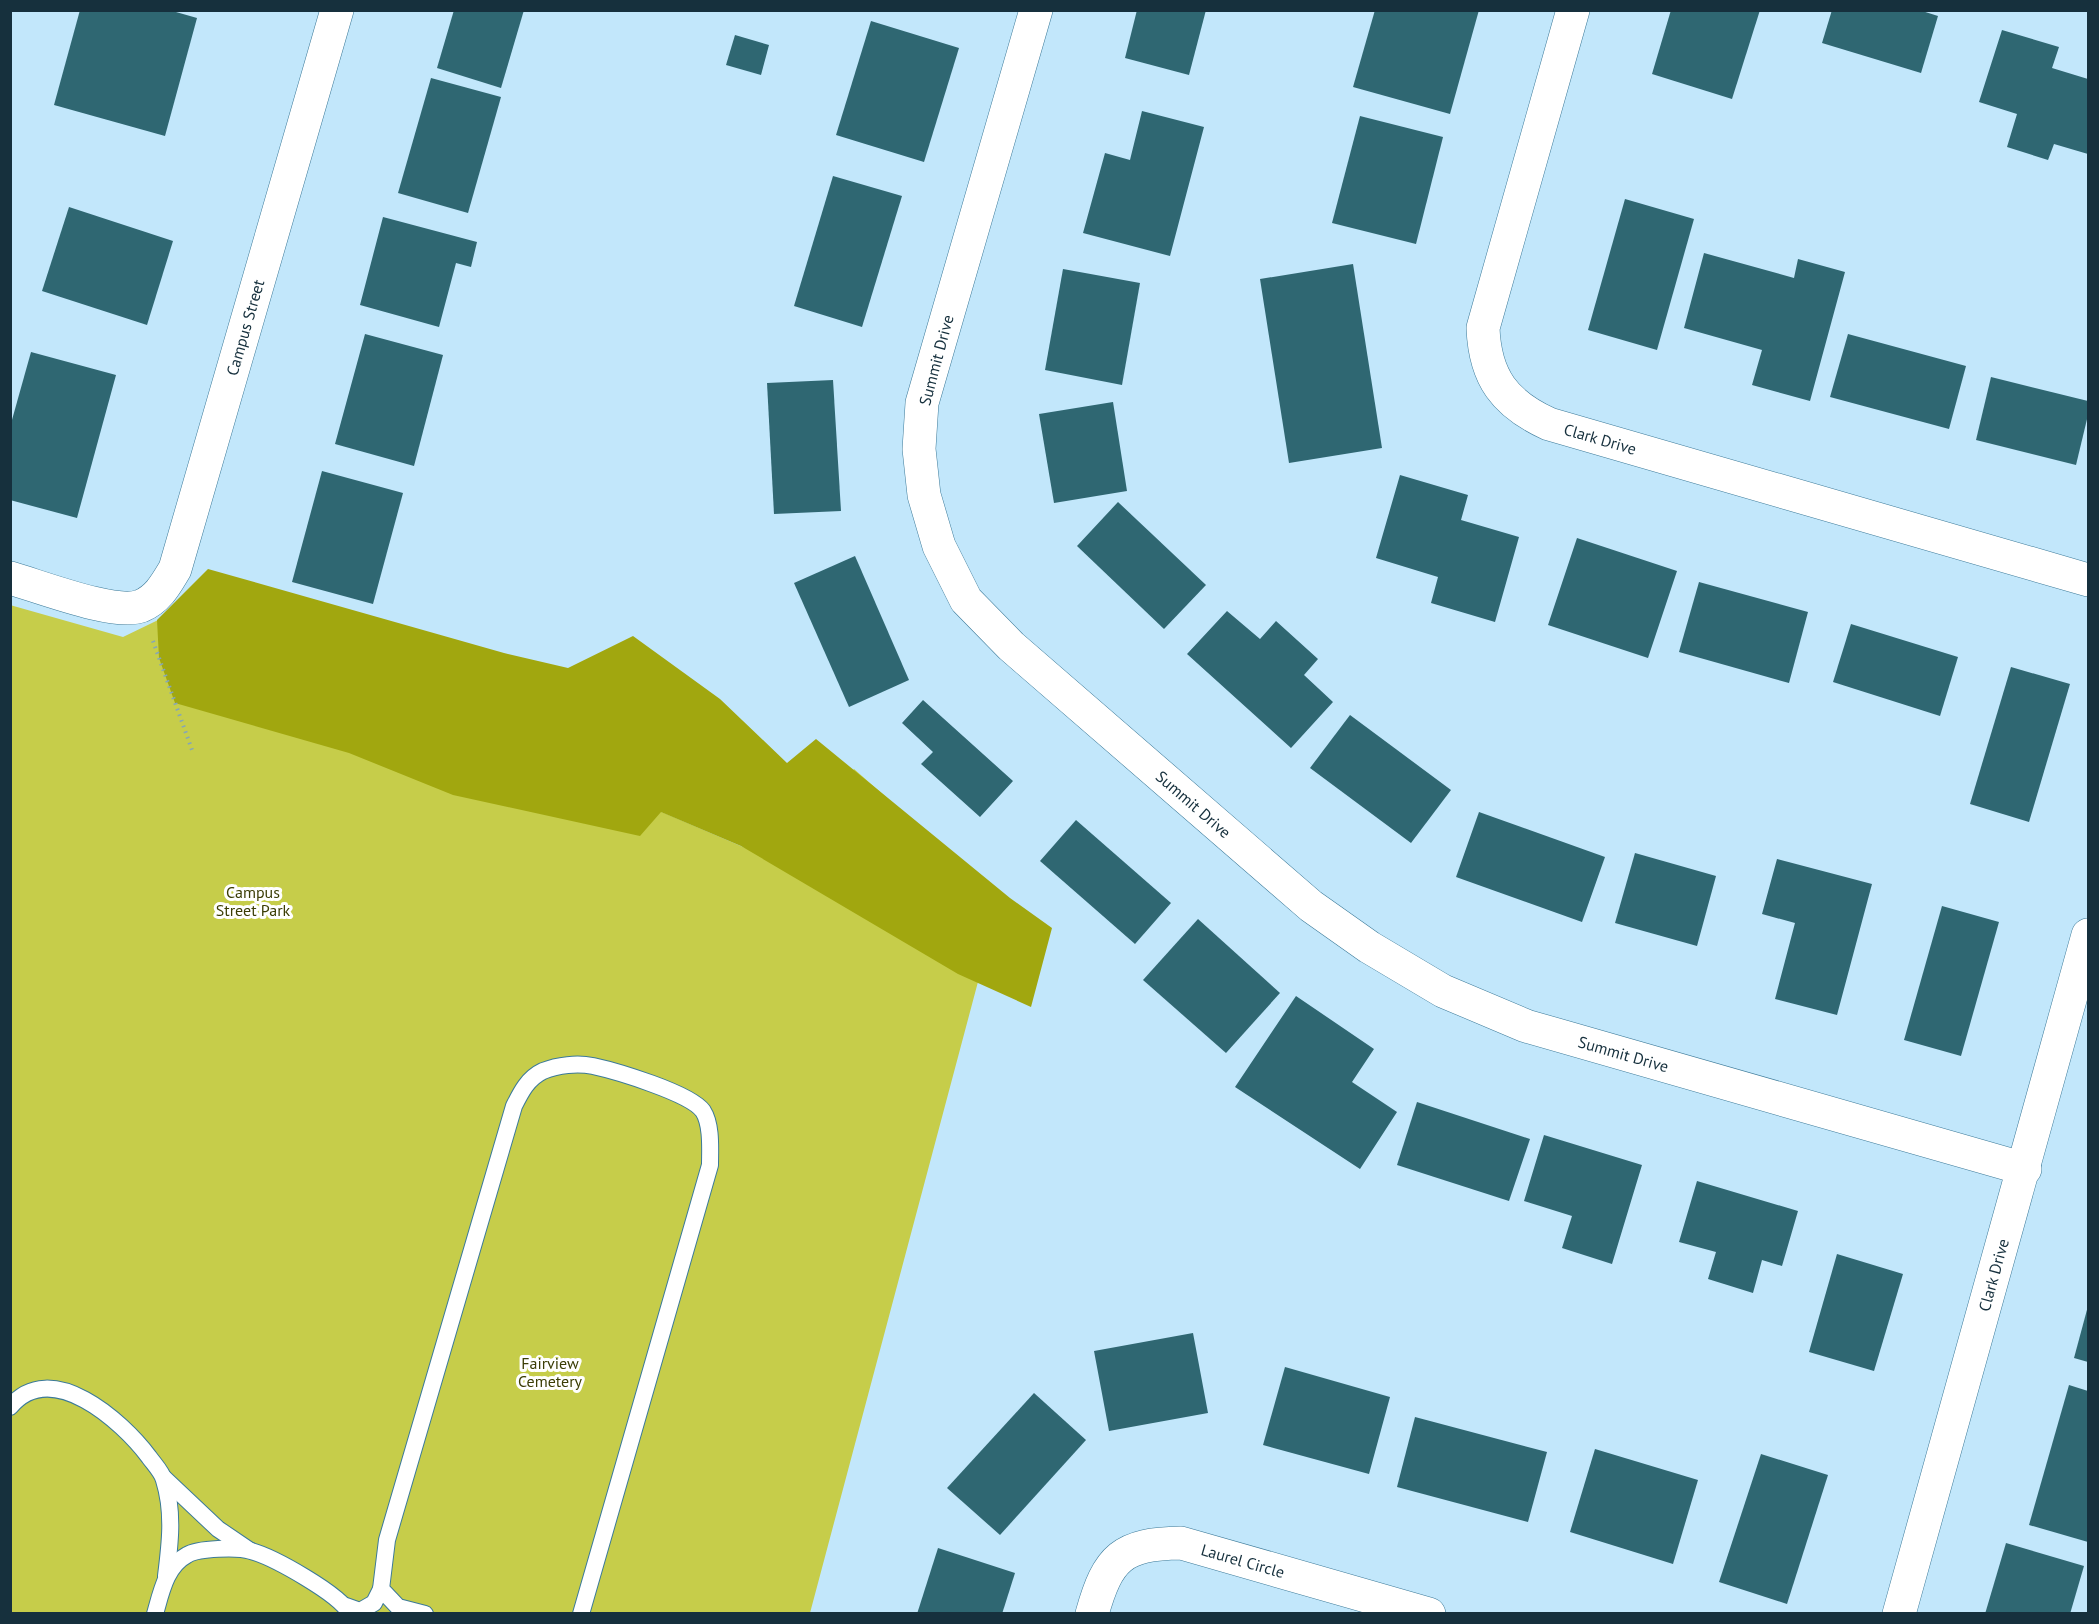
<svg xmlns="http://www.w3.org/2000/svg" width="2099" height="1624" font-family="'PT Sans',sans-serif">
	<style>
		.green { fill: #c6cd4a }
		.forest { fill: #a1a70f }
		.building { fill: #2f6772 }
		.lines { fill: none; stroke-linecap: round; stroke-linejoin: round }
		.lane-casing { stroke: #3c7a99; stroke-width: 18 }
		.street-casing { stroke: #3c7a99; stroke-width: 34 }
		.path { stroke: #85a6b8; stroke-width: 4; stroke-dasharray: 1.5 4.5; stroke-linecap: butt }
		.lane { stroke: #fff; stroke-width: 16 }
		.street { stroke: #fff; stroke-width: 33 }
		.labels { text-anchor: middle; stroke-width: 6; stroke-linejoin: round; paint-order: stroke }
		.street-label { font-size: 16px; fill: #16303d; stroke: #fff }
		.park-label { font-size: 16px; fill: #3b3d05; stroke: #fff }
	</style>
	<rect width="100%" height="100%" fill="#c2e7fb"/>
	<!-- green -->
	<polygon class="green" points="10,605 123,637 185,607 778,862 854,769 959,861 987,948 810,1613 11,1613"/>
	<!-- forest -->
	<polygon class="forest" points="208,569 504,653 568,668 633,636 720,699 787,763 816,739 1010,898 1052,928 1031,1007 958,974 741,846 661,812 640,836 453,795 349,753 175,703 159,658 157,620"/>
	<!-- building -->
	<g class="building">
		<polygon points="80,10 169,10 197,18 165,136 54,105"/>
		<polygon points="454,10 524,10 501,88 437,68"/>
		<polygon points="1137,10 1206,10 1189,75 1125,58"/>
		<polygon points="1375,10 1479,10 1450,114 1353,87"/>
		<polygon points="1671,10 1760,10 1732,99 1652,74"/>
		<polygon points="1832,10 1919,10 1938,16 1921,73 1822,43"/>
		<polygon points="871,21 959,48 924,162 836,135"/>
		<polygon points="2002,30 2059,47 2052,68 2088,79 2088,154 2054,144 2048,160 2007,147 2017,114 1979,102"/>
		<polygon points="735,35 769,45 761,75 726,65"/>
		<polygon points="431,78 501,97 468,213 398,193"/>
		<polygon points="1142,111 1204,127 1170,256 1083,233 1105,153 1130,160"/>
		<polygon points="1360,116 1443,137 1416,244 1332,223"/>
		<polygon points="833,176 902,196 862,327 794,306"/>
		<polygon points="1625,199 1694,219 1657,350 1588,330"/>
		<polygon points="69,207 173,241 147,325 42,291"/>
		<polygon points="383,217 477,242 471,267 456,263 439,327 360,305"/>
		<polygon points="1704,253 1794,278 1798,259 1845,272 1810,401 1752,385 1762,350 1684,328"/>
		<polygon points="1353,264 1382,448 1289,463 1260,279"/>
		<polygon points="1063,269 1140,283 1122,385 1045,370"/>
		<polygon points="365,334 443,355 414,466 335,444"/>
		<polygon points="1848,334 1966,366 1949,429 1830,397"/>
		<polygon points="31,352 116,375 77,518 10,500 10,427"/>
		<polygon points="1991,377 2088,401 2088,415 2076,465 1976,440"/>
		<polygon points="833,380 841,511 774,514 767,383"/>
		<polygon points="1113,402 1127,491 1054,503 1039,414"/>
		<polygon points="322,471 403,493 373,604 292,582"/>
		<polygon points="1400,475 1468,495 1461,520 1519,537 1495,622 1431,603 1438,577 1376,558"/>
		<polygon points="1118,502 1206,585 1164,629 1077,546"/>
		<polygon points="1577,538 1677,571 1648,658 1548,625"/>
		<polygon points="855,556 909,680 849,707 794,583"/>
		<polygon points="1699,582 1808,612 1789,683 1679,652"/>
		<polygon points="1227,611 1260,639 1276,621 1318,659 1304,675 1333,702 1291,748 1187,654"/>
		<polygon points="1851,624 1958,657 1940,716 1833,682"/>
		<polygon points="2011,667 2070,684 2029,822 1970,804"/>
		<polygon points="923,700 1013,781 980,817 921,764 933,752 902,723"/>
		<polygon points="1350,715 1451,790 1411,843 1310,768"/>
		<polygon points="1479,812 1605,857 1582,922 1456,877"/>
		<polygon points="1076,820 1171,903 1135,944 1040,861"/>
		<polygon points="1635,853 1716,876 1697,946 1615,923"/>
		<polygon points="1777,859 1872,884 1837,1015 1775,999 1795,923 1762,914"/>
		<polygon points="1942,906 1999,922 1961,1056 1904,1040"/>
		<polygon points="1198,919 1280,993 1226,1053 1143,980"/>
		<polygon points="1296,996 1374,1049 1352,1082 1397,1112 1360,1169 1235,1087"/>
		<polygon points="1417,1102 1530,1139 1509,1201 1397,1165"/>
		<polygon points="1544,1135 1642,1165 1612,1264 1562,1248 1572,1216 1524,1201"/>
		<polygon points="1697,1181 1798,1211 1782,1266 1762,1260 1753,1293 1708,1279 1716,1252 1679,1242"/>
		<polygon points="1837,1254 1903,1274 1874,1371 1809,1352"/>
		<polygon points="2088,1306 2088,1362 2074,1358"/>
		<polygon points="1193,1333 1208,1413 1109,1431 1094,1351"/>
		<polygon points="1285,1367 1390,1397 1369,1474 1263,1445"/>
		<polygon points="2069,1385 2088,1391 2088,1542 2029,1525"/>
		<polygon points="1034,1393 1086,1440 1000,1535 947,1488"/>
		<polygon points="1415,1417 1547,1452 1528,1522 1397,1487"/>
		<polygon points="1595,1449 1698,1480 1673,1564 1570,1532"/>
		<polygon points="1761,1454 1828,1475 1787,1604 1719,1582"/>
		<polygon points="2006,1543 2084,1566 2070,1614 1985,1614"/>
		<polygon points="938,1548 1015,1573 1002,1614 917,1614"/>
	</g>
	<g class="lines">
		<defs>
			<g id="lane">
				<path d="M 10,1407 C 51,1357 122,1421 149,1457 C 154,1464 162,1472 164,1480 C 174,1512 170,1544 166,1576"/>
				<polyline points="164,1478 218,1529 249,1550"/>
				<polyline points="346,1606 360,1611 374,1603 381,1589"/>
				<path d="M 155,1614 C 161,1593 166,1566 187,1555 C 198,1548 238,1547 251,1551 C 273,1557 340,1594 350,1614"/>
				<path d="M 425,1614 L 398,1607 L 381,1589 L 387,1540 L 514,1106 C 521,1092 528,1078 543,1071 C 558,1065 577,1063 593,1066 C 616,1071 690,1093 703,1111 C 712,1125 710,1150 710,1165 L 581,1614"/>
			</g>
			<g id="street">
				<path id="s1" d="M 1036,10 L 922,403 L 919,449 L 924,495 L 939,546 L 966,600 L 1011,646 L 1311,906 L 1369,947 L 1443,991 L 1526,1026 L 2025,1169"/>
				<path id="s2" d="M 1573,10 L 1483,328 C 1485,378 1505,404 1549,424 L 2088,580"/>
				<path id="s3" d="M 10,578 C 39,586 115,616 141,606 C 158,599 166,584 175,569 L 337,10"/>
				<path id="s4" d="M 1092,1614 C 1108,1557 1122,1544 1181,1543 L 1429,1614"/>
				<path id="s5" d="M 1899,1614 L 2088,935"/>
			</g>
		</defs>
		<!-- lane casing -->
		<use href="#lane" class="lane-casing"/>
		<!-- street casing -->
		<use href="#street" class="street-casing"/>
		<!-- path -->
		<polyline class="path" points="153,641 192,750"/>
		<!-- lane -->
		<use href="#lane" class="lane"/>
		<!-- street -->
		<use href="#street" class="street"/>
	</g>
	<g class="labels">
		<!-- street labels -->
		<g class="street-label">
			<text dy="6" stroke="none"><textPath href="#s3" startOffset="438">Campus Street</textPath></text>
			<text transform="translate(936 360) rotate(-75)" y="6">Summit Drive</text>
			<text dy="6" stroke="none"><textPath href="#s2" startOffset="508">Clark Drive</textPath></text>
			<text dy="6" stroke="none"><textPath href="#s1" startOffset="921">Summit Drive</textPath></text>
			<text dy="6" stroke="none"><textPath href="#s1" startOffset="1425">Summit Drive</textPath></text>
			<text dy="6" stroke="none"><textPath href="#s5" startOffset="352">Clark Drive</textPath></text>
			<text dy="6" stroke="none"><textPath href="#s4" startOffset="192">Laurel Circle</textPath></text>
		</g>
		<!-- park labels -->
		<g class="park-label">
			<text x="253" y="898">Campus<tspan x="253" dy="18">Street Park</tspan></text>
			<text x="550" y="1369">Fairview<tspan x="550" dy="18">Cemetery</tspan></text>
		</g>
	</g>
	<!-- border -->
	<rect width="2099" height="1624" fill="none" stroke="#16303d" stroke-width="24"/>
</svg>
